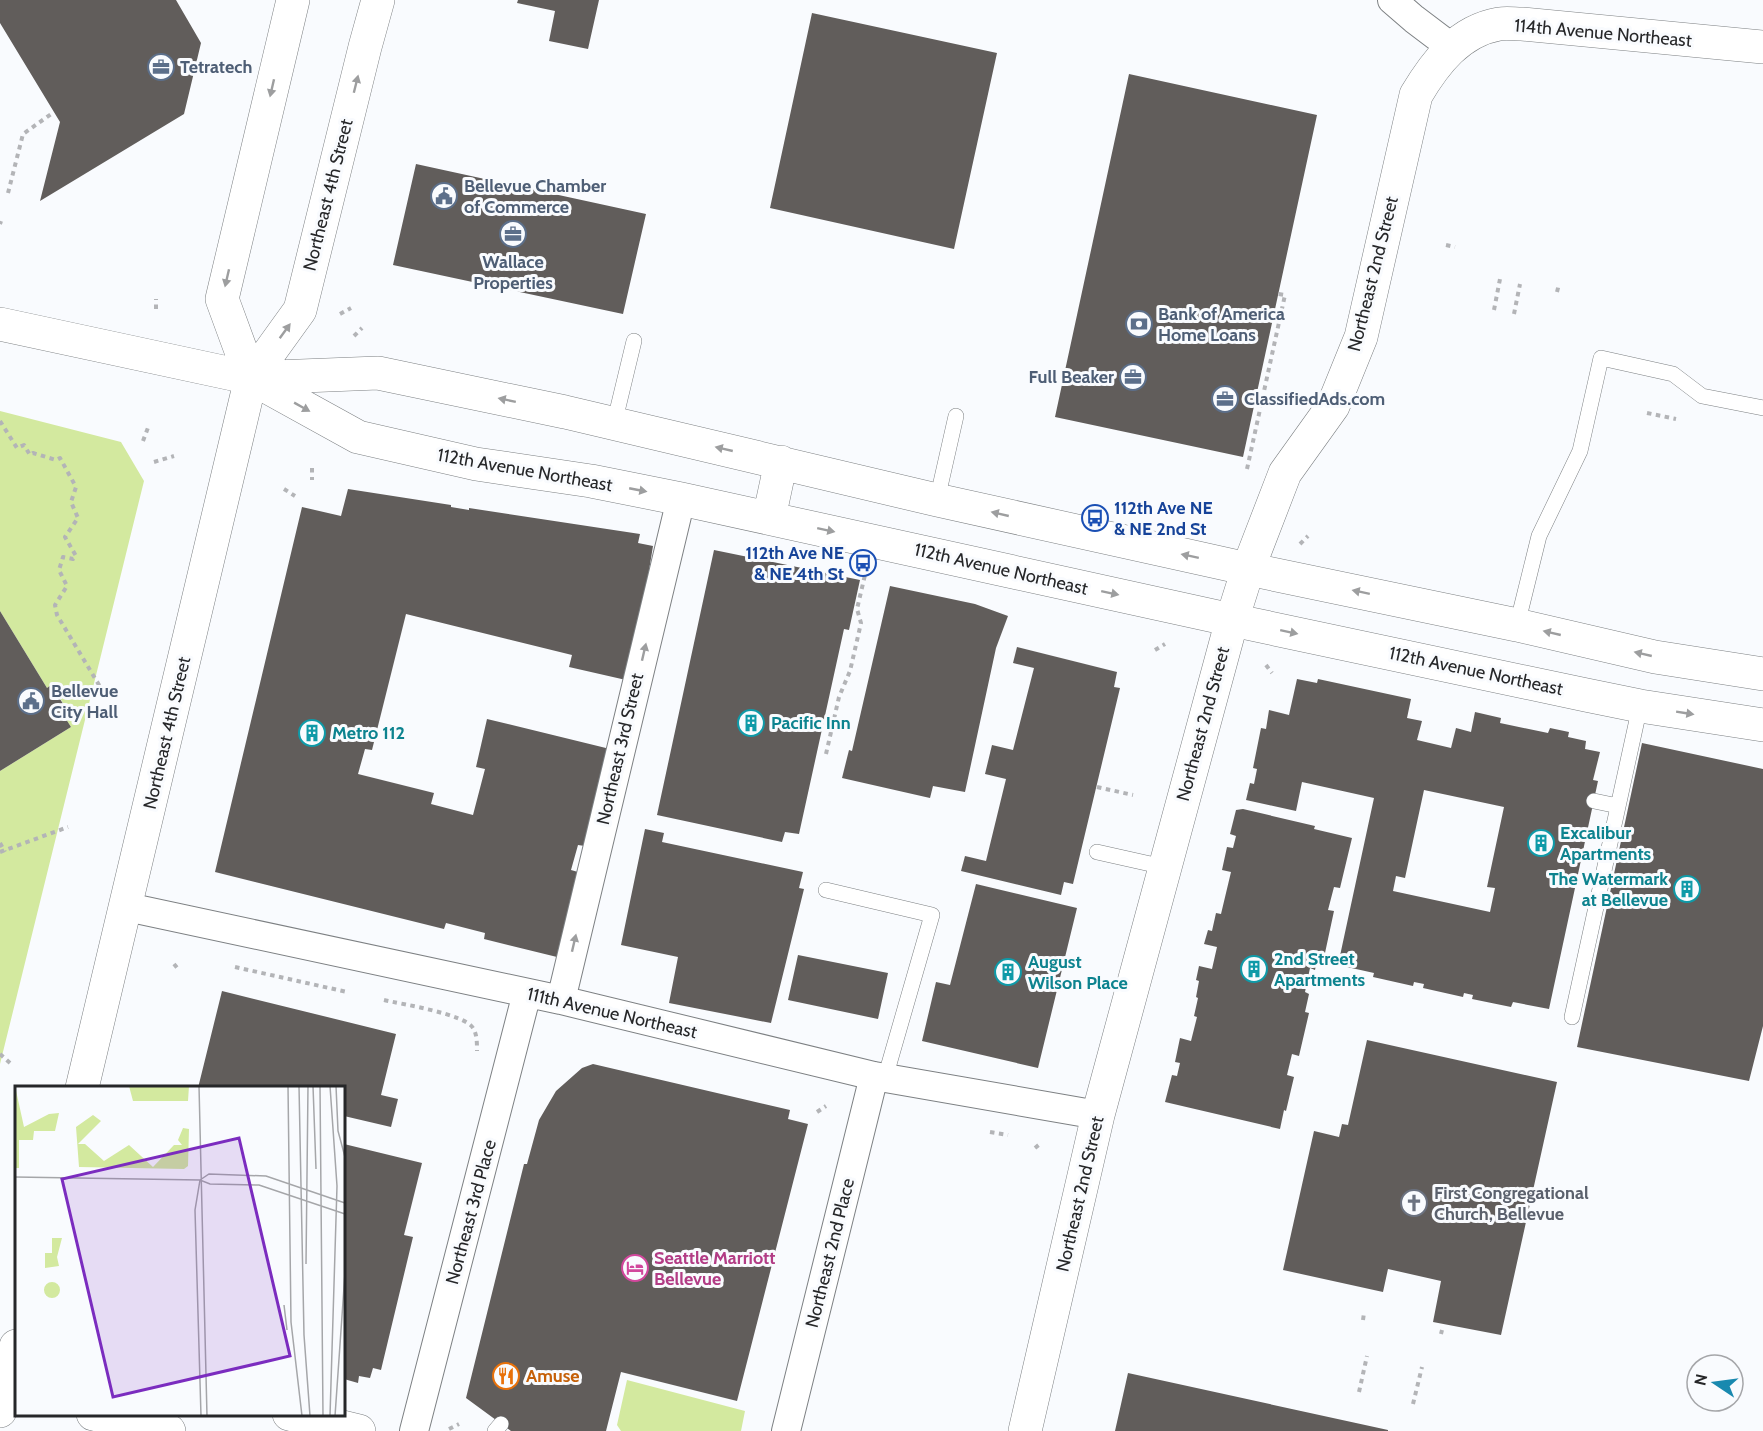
<svg xmlns="http://www.w3.org/2000/svg" width="1763" height="1431" font-family="Cabin,sans-serif">
<style>
.green{fill:#d3e99f}
.building{fill:#615d5b;fill-rule:evenodd}
.lines{fill:none;stroke-linecap:round;stroke-linejoin:round}
.service-casing{stroke:#7d8083;stroke-width:16}
.minor-casing{stroke:#7d8083;stroke-width:30}
.tertiary-casing{stroke:#7d8083;stroke-width:34}
.secondary-casing{stroke:#7d8083;stroke-width:34}
.path{stroke:#b3b4b7;stroke-width:4;stroke-dasharray:4.5 4.5;stroke-linecap:butt}
.service{stroke:#fff;stroke-width:15}
.minor{stroke:#fff;stroke-width:28}
.tertiary{stroke:#fff;stroke-width:33}
.secondary{stroke:#fff;stroke-width:33}
.oneway{fill:#9d9e9f}
.labels{text-anchor:middle;stroke-width:6;stroke-linejoin:round;paint-order:stroke}
.street-label{font-size:18px;fill:#262729;stroke:#f9fbfe}
.service-label{font-size:18px;font-weight:bold;fill:#4e5e75;stroke:#f9fbfe;text-anchor:start}
.transit-label{font-size:18px;font-weight:bold;fill:#164399;stroke:#f9fbfe;text-anchor:start}
.culture-label{font-size:18px;font-weight:bold;fill:#0d838f;stroke:#f9fbfe;text-anchor:start}
.worship-label{font-size:18px;font-weight:bold;fill:#5b616d;stroke:#f9fbfe;text-anchor:start}
.hotel-label{font-size:18px;font-weight:bold;fill:#b23c85;stroke:#f9fbfe;text-anchor:start}
.food-label{font-size:18px;font-weight:bold;fill:#c56008;stroke:#f9fbfe;text-anchor:start}
.inset-road{fill:none;stroke:#a5a6a9;stroke-width:1.5}
.view{fill:#7b2cbf;fill-opacity:0.15;stroke:#7b2cbf;stroke-width:3}
.inset-edge{fill:none;stroke:#262729;stroke-width:3}
</style>
<rect width="100%" height="100%" fill="#f9fbfe"/>
<path class="green" d="M0,411L121,442L144,481L0,1064V771L71,727L64,716L69,713L52,685L47,688L0,611Z
M627,1380L745,1411L741,1431H621L617,1425Z"/>
<path class="building" d="M0,0H176L201,43L184,114L40,201L60,122L0,23Z
M518,0H599L588,49L549,41L555,11L517,3Z
M812,13L997,53L954,249L770,208Z
M1129,74L1317,115L1243,457L1055,417Z
M416,164L646,214L623,314L393,265Z
M348,489L451,505V507L469,510V508L640,534L638,543L653,546L639,632L626,680L569,667L572,655L406,614L372,750L365,749L358,774L434,793L431,804L473,815L485,769L476,767L487,719L610,749L585,846L578,845L571,870L578,872L557,957L484,939L485,933L446,923L444,929L215,872L302,507L341,516Z
M714,550L860,580L849,630L844,629L799,834L785,832L782,842L657,815Z
M890,586L975,604L1008,616L996,648L965,792L933,786L930,798L842,778L849,750L852,751Z
M0,611L47,688L51,685L69,713L64,716L71,727L0,771Z
M1017,647L1117,672L1114,687L1120,688L1073,884L1064,882L1061,895L961,871L965,856L986,861L1006,779L985,774L992,745L1013,750L1034,668L1013,663Z
M1297,679L1317,683L1318,679L1411,699L1407,718L1422,721L1417,740L1451,748L1456,728L1471,732L1475,712L1501,718L1500,723L1548,733L1550,728L1569,732L1568,737L1586,741L1585,749L1600,752L1593,780L1598,781L1549,1009L1513,1002L1511,1007L1472,999L1473,995L1464,993L1463,997L1423,988L1424,984L1414,982L1413,986L1373,977L1374,973L1338,965L1374,798L1302,782L1296,811L1246,800L1250,783L1254,784L1257,769L1253,768L1261,728L1266,729L1269,710L1289,715ZM1424,790L1504,807L1487,887L1495,888L1490,912L1393,891L1396,876L1405,878Z
M1642,743L1763,769V1026L1749,1081L1577,1047Z
M1243,809L1315,826L1314,829L1352,838L1340,888L1334,887L1328,910L1334,911L1325,953L1319,951L1315,970L1310,968L1305,992L1309,994L1305,1012L1309,1013L1299,1056L1292,1054L1287,1075L1294,1077L1286,1111L1284,1110L1280,1129L1165,1102L1172,1075L1177,1076L1180,1063L1175,1062L1180,1038L1191,1041L1197,1017L1194,1016L1198,998L1196,997L1199,981L1196,980L1199,966L1212,969L1217,947L1204,944L1208,930L1212,931L1216,913L1221,914L1231,872L1222,870L1227,847L1233,848L1236,836L1230,834L1236,810Z
M645,829L664,833L662,842L803,872L799,888L804,889L771,1023L669,1003L678,957L621,945Z
M976,884L1077,908L1038,1068L922,1041L936,982L950,985Z
M798,955L888,973L878,1019L788,1000Z
M222,991L396,1034L381,1095L398,1099L391,1127L344,1116V1088H198Z
M1367,1040L1557,1082L1501,1335L1433,1322L1441,1281L1388,1269L1383,1292L1283,1270L1314,1131L1339,1137L1342,1124L1348,1125Z
M593,1064L790,1110L788,1119L808,1124L737,1401L621,1372L606,1431H511L466,1398L524,1164H527L539,1120L556,1091L582,1068Z
M344,1144L422,1163L404,1235L413,1237L381,1370L373,1368L370,1378L359,1376L358,1383L344,1379Z
M1128,1373L1388,1430V1431H1115Z"/>
<g class="lines">
<defs>
<path id="service" d="M614,424L634,341
M937,500L956,416
M1517,625L1539,536L1580,451L1601,358L1673,374L1702,396L1763,408
M1594,801L1618,806
M1097,852L1164,867
M826,890L932,915L885,1078
M1572,1017L1640,706
M495,1431L501,1424"/>
<path id="minor" d="M1392,0L1414,19L1451,47
M127,907L561,1000L874,1076L1098,1115
M561,1000L681,499
M414,1431L527,993
M786,1431L874,1076"/>
<path id="tertiary" d="M93,1414L169,1431
M289,1414L359,1431
M1025,1431L1098,1115L1232,620L1248,569L1285,473L1333,406L1361,337L1416,95C1435,63 1459,31 1499,24C1506,23 1515,24 1522,24L1763,47"/>
<path id="secondary" d="M0,324L251,378L378,373L565,412L937,500L1248,569L1517,625L1655,657L1763,674
M251,378L358,437L476,464L591,481L681,499L1232,620L1586,695L1640,706L1763,725
M251,378L222,299L293,0
M769,518L781,462
M82,1088L251,378L300,310L365,47L378,0
M0,1411L16,1346"/>
</defs>
<use href="#service" class="service-casing"/>
<use href="#minor" class="minor-casing"/>
<use href="#tertiary" class="tertiary-casing"/>
<use href="#secondary" class="secondary-casing"/>
<path class="path" d="M8,193L23,134L54,112
M0,224L1,221
M1446,245L1455,247
M1557,292L1559,284
M156,309V299
M1494,310L1500,279
M340,314L351,308
M1514,314L1520,284
M354,336L362,328
M1647,413L1676,419
M0,421L17,448L24,445L30,455L33,453L56,460L60,458L76,487L71,502L78,518L65,537L76,556L73,559L63,557L59,570L67,586L55,605L57,615L102,690
M143,441L149,425
M154,462L174,456
M312,468V480
M1247,469L1285,295L1278,294
M284,489L295,496
M1300,544L1308,536
M1155,650L1165,644
M1266,665L1272,673
M826,754L839,697L850,671L861,623L857,609L865,575
M1097,787L1133,795
M0,843L5,852
M0,852L68,827
M174,964L179,970
M235,967L347,992
M384,1000C401,1004 465,1014 473,1028C477,1034 477,1043 477,1051
M0,1054L10,1063
M817,1112L826,1106
M990,1132L1008,1135
M1035,1148L1041,1143
M1363,1320L1364,1313
M1441,1334L1442,1330
M1359,1392L1367,1356
M1413,1404L1422,1367
M449,1429L459,1424"/>
<use href="#service" class="service"/>
<use href="#minor" class="minor"/>
<use href="#tertiary" class="tertiary"/>
<use href="#secondary" class="secondary"/>
</g>
<defs><path id="oneway-solid" d="M-6-.8H1V-3.2L6.5 0L1 3.2V.8H-6Z" transform="scale(1.5)"/></defs>
<g class="oneway">
<use href="#oneway-solid" transform="translate(356 84) rotate(-76)"/>
<use href="#oneway-solid" transform="translate(272 88) rotate(103)"/>
<use href="#oneway-solid" transform="translate(227 278) rotate(103)"/>
<use href="#oneway-solid" transform="translate(285 331) rotate(-54)"/>
<use href="#oneway-solid" transform="translate(507 400) rotate(-168)"/>
<use href="#oneway-solid" transform="translate(302 407) rotate(29)"/>
<use href="#oneway-solid" transform="translate(724 449) rotate(-167)"/>
<use href="#oneway-solid" transform="translate(638 490) rotate(11)"/>
<use href="#oneway-solid" transform="translate(1000 514) rotate(-167)"/>
<use href="#oneway-solid" transform="translate(826 530) rotate(12)"/>
<use href="#oneway-solid" transform="translate(1190 556) rotate(-168)"/>
<use href="#oneway-solid" transform="translate(1361 592) rotate(-168)"/>
<use href="#oneway-solid" transform="translate(1110 593) rotate(12)"/>
<use href="#oneway-solid" transform="translate(1289 632) rotate(12)"/>
<use href="#oneway-solid" transform="translate(1552 633) rotate(-167)"/>
<use href="#oneway-solid" transform="translate(644 652) rotate(-77)"/>
<use href="#oneway-solid" transform="translate(1643 654) rotate(-167)"/>
<use href="#oneway-solid" transform="translate(1685 713) rotate(9)"/>
<use href="#oneway-solid" transform="translate(574 943) rotate(-77)"/>
</g>
<defs>
<symbol id="office-ring" viewBox="-11 -11 22 22"><circle r="9.5" fill="#f9fbfe" stroke="#5c6f8a" stroke-width="1.5"/><path d="M-6-3h4V-5.5h4V-3h4V5H-6ZM-1-4.5V-3h2v-1.5ZM-6 0V1H6V0Z" fill="#5c6f8a"/></symbol>
<symbol id="civic-ring" viewBox="-11 -11 22 22"><circle r="9.5" fill="#f9fbfe" stroke="#5c6f8a" stroke-width="1.5"/><path d="M-.6-6.5H3V-4.5H.6V-3L4-1V1h2V6H-6V1h2V-1L-.6-3ZM-1.2 2.5V6h2.4V2.5Z" fill="#5c6f8a"/></symbol>
<symbol id="bank-ring" viewBox="-11 -11 22 22"><circle r="9.5" fill="#f9fbfe" stroke="#5c6f8a" stroke-width="1.5"/><path d="M-6-4H6V4H-6ZM0-2.3a2.3 2.3 0 1 0 0 4.6a2.3 2.3 0 1 0 0-4.6Z" fill="#5c6f8a"/></symbol>
<symbol id="bus-ring" viewBox="-11 -11 22 22"><circle r="9.5" fill="#f9fbfe" stroke="#1a4fb4" stroke-width="1.5"/><path d="M-5-6H5V4H4V6H2V4H-2V6H-4V4H-5ZM-3.5-4V0h7V-4ZM-3.5 1.2v1.5H-2V1.2ZM2 1.2v1.5H3.5V1.2Z" fill="#1a4fb4"/></symbol>
<symbol id="building-ring" viewBox="-11 -11 22 22"><circle r="9.5" fill="#f9fbfe" stroke="#0f9aa8" stroke-width="1.5"/><path d="M-4-6H4V6H1V3H-1V6H-4ZM-2.5-4.3h1.7v1.8h-1.7ZM.8-4.3h1.7v1.8H.8ZM-2.5-1h1.7V.8h-1.7ZM.8-1h1.7V.8H.8Z" fill="#0f9aa8"/></symbol>
<symbol id="church-ring" viewBox="-11 -11 22 22"><circle r="9.5" fill="#f9fbfe" stroke="#6b7280" stroke-width="1.5"/><path d="M-1.2-6h2.4v3.5h3.3v2.4h-3.3V6h-2.4V-.1h-3.3v-2.4h3.3Z" fill="#6b7280"/></symbol>
<symbol id="hotel-ring" viewBox="-11 -11 22 22"><circle r="9.5" fill="#f9fbfe" stroke="#d1479c" stroke-width="1.5"/><path d="M-6-4.5h1.5V1H6V5H4.5V3h-9V5H-6ZM-4 0a1.8 1.8 0 1 1 3.6 0ZM.5 0V-2.5h3Q6-2.5 6 0Z" fill="#d1479c"/></symbol>
<symbol id="restaurant-ring" viewBox="-11 -11 22 22"><circle r="9.5" fill="#f9fbfe" stroke="#e8710a" stroke-width="1.5"/><path d="M-5-6h1v4h1v-4h1v4h1v-4h1v5L-1.5 .5V6h-2V.5L-5-1ZM5-6V6H3V1.5H1.5Q1.5-4 5-6Z" fill="#e8710a"/></symbol>
</defs>
<g fill-rule="evenodd">
<use href="#office-ring" x="146" y="52" width="30" height="30"/>
<use href="#civic-ring" x="429" y="181" width="30" height="30"/>
<use href="#office-ring" x="498" y="219" width="30" height="30"/>
<use href="#bank-ring" x="1124" y="309" width="30" height="30"/>
<use href="#office-ring" x="1118" y="362" width="30" height="30"/>
<use href="#office-ring" x="1210" y="384" width="30" height="30"/>
<use href="#bus-ring" x="1080" y="503" width="30" height="30"/>
<use href="#bus-ring" x="848" y="548" width="30" height="30"/>
<use href="#civic-ring" x="16" y="686" width="30" height="30"/>
<use href="#building-ring" x="736" y="708" width="30" height="30"/>
<use href="#building-ring" x="297" y="718" width="30" height="30"/>
<use href="#building-ring" x="1526" y="828" width="30" height="30"/>
<use href="#building-ring" x="1672" y="874" width="30" height="30"/>
<use href="#building-ring" x="1239" y="954" width="30" height="30"/>
<use href="#building-ring" x="993" y="957" width="30" height="30"/>
<use href="#church-ring" x="1399" y="1188" width="30" height="30"/>
<use href="#hotel-ring" x="620" y="1253" width="30" height="30"/>
<use href="#restaurant-ring" x="491" y="1361" width="30" height="30"/>
</g>
<g class="labels">
<g class="street-label">
<text transform="translate(1603 33) rotate(5)" y="6">114th Avenue Northeast</text>
<text transform="translate(328 195) rotate(-76)" y="6">Northeast 4th Street</text>
<text transform="translate(1373 274) rotate(-76)" y="6">Northeast 2nd Street</text>
<text transform="translate(525 470) rotate(10)" y="6">112th Avenue Northeast</text>
<text transform="translate(1001 569) rotate(13)" y="6">112th Avenue Northeast</text>
<text transform="translate(1476 671) rotate(12)" y="6">112th Avenue Northeast</text>
<text transform="translate(1203 724) rotate(-75)" y="6">Northeast 2nd Street</text>
<text transform="translate(167 733) rotate(-77)" y="6">Northeast 4th Street</text>
<text transform="translate(620 749) rotate(-77)" y="6">Northeast 3rd Street</text>
<text transform="translate(612 1013) rotate(13)" y="6">111th Avenue Northeast</text>
<text transform="translate(1080 1194) rotate(-77)" y="6">Northeast 2nd Street</text>
<text transform="translate(471 1212) rotate(-75)" y="6">Northeast 3rd Place</text>
<text transform="translate(830 1253) rotate(-76)" y="6">Northeast 2nd Place</text>
</g>
<g class="service-label">
<text x="180" y="73">Tetratech</text>
<text x="464" y="192">Bellevue Chamber<tspan x="464" dy="21">of Commerce</tspan></text>
<text x="513" y="268" text-anchor="middle">Wallace<tspan x="513" dy="21">Properties</tspan></text>
<text x="1158" y="320">Bank of America<tspan x="1158" dy="21">Home Loans</tspan></text>
<text x="1114" y="383" text-anchor="end">Full Beaker</text>
<text x="1244" y="405">ClassifiedAds.com</text>
<text x="51" y="697">Bellevue<tspan x="51" dy="21">City Hall</tspan></text>
</g>
<g class="transit-label">
<text x="1114" y="514">112th Ave NE<tspan x="1114" dy="21">&amp; NE 2nd St</tspan></text>
<text x="844" y="559" text-anchor="end">112th Ave NE<tspan x="844" dy="21">&amp; NE 4th St</tspan></text>
</g>
<g class="culture-label">
<text x="771" y="729">Pacific Inn</text>
<text x="332" y="739">Metro 112</text>
<text x="1560" y="839">Excalibur<tspan x="1560" dy="21">Apartments</tspan></text>
<text x="1668" y="885" text-anchor="end">The Watermark<tspan x="1668" dy="21">at Bellevue</tspan></text>
<text x="1274" y="965">2nd Street<tspan x="1274" dy="21">Apartments</tspan></text>
<text x="1028" y="968">August<tspan x="1028" dy="21">Wilson Place</tspan></text>
</g>
<g class="worship-label">
<text x="1434" y="1199">First Congregational<tspan x="1434" dy="21">Church, Bellevue</tspan></text>
</g>
<g class="hotel-label">
<text x="654" y="1264">Seattle Marriott<tspan x="654" dy="21">Bellevue</tspan></text>
</g>
<g class="food-label">
<text x="526" y="1382">Amuse</text>
</g>
</g>
<g transform="translate(15 1086)">
<rect width="330" height="330" fill="#f9fbfe"/>
<path d="M0,0L9,41L34,28L44,27L40,45H19L18,54H4V82H0ZM114,0H174L173,15H118ZM78,29L86,35L63,58H70L89,75L114,59L138,81L159,59H167L163,54L168,42L174,43L173,80L169,83L64,81L61,41ZM37,152H47L42,171L44,180L30,182V167H37ZM29 204a8 8 0 1 1 16 0a8 8 0 1 1-16 0Z" fill="#d3e99f"/>
<path class="inset-road" d="M184,0L192,330M273,0L276,236L287,330M284,0L289,249L295,330M298,0L301,83M305,0L308,330M315,0L322,100L315,330M321,0L323,45L330,71M0,91L185,94L195,98L244,99L330,128M185,94L180,124L186,330M185,94L194,88L251,90L330,117M291,178L293,0M269,219L272,244M320,330L330,187"/>
<path class="view" d="M224,52L275,270L98,311L47,93Z"/>
<rect width="330" height="330" class="inset-edge"/>
</g>
<g transform="translate(1715 1383) rotate(283)"><circle r="28" fill="#f9fbfe" stroke="#a5a6a9" stroke-width="1.5"/>
<path d="M0-4.5L10 22L0 15L-10 22Z" fill="#1989af"/>
<text y="-9" font-size="16" font-weight="bold" text-anchor="middle" fill="#262729">N</text>
</g>
</svg>
